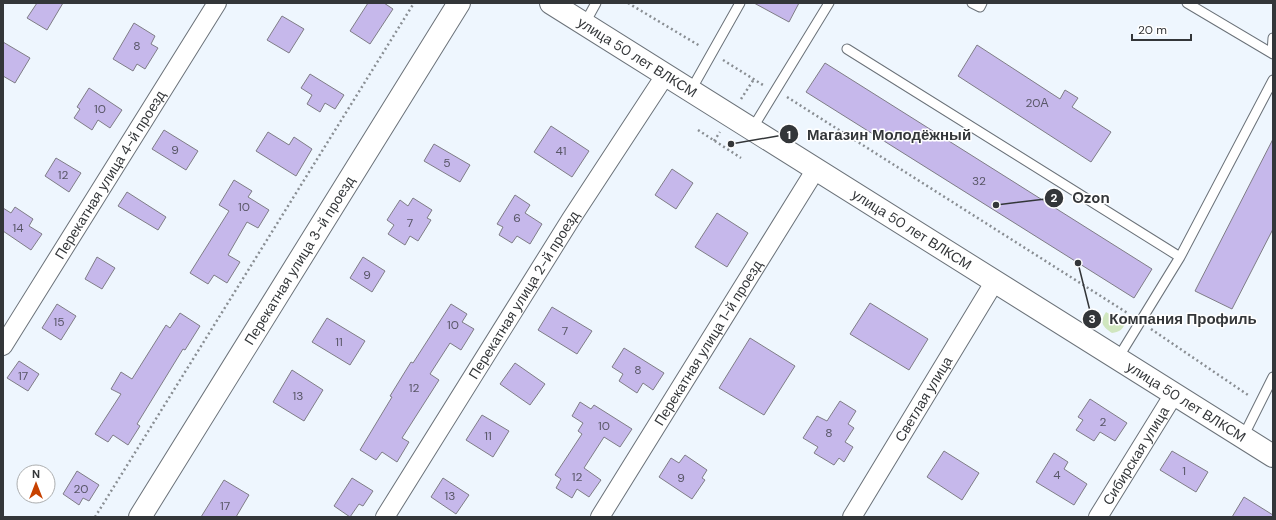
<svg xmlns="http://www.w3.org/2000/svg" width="1276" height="520" font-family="'DM Sans',sans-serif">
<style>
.green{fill:#d0e6bf}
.building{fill:#c6b8eb;stroke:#7f7d86}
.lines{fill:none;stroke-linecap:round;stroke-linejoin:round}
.lane-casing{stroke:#6b7279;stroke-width:11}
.street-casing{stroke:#6b7279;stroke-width:20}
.secondary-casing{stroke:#6b7279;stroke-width:24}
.path{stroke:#898e93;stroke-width:2.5;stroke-dasharray:2 3;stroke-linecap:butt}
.lane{stroke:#fff;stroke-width:9}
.street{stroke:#fff;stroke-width:18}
.secondary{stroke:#fff;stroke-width:22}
.labels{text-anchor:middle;stroke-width:3;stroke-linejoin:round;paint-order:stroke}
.number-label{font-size:12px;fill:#585666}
.street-label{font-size:14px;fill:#333639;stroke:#fff}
.leader{fill:none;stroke:#333639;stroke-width:1.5}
.callout-dot{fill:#333639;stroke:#fff;stroke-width:1.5}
.mark-label{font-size:12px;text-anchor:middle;font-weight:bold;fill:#fff}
.callout-label{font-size:15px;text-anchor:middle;font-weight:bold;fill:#333639;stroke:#fff;stroke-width:3;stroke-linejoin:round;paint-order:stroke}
</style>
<rect width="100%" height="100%" fill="#eef6fe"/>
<path class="green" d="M1106,312L1125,324C1122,330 1119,332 1112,333C1103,327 1099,323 1106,312Z"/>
<path class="building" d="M37,3H63L47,30L27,18Z
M368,3H384L393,9L370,44L350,31Z
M754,3H799L789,22Z
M282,16L304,29L289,53L267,40Z
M134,23L155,36L151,44L158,48L145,69L137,64L133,71L113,59Z
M3,42L30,58L15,83L3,76Z
M977,45L1060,99L1065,90L1078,98L1072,107L1111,132L1091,162L958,76Z
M825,63L1152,269L1134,298L806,92Z
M310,74L344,95L335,109L325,103L320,112L307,104L312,95L301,88Z
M89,88L122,110L110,128L98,120L92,130L74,118L80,109L77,107Z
M551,126L589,151L572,177L534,152Z
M164,130L198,151L186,170L152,149Z
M268,132L289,145L294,137L312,149L296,176L256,151Z
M1273,139V229L1232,309L1195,291Z
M434,144L470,165L460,182L424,161Z
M56,158L81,173L69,192L45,176Z
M672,169L693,183L676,209L655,195Z
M234,180L252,191L248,197L269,210L258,228L247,222L228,255L240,262L227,283L214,275L208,284L190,273L229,211L219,205Z
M127,192L166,217L158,230L118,206Z
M515,195L530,205L525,213L542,224L530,244L517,236L512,243L499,235L503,227L497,224Z
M413,198L432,210L427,218L431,220L418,241L410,236L405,245L388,234L394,225L387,220L400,200L408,206Z
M15,207L33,219L29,226L42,234L31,250L3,231V208L11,213Z
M717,213L748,233L727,267L695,247Z
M97,257L115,268L102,289L85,279Z
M363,257L385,271L372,292L350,278Z
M870,303L928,339L909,370L850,334Z
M57,304L76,316L61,340L42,328Z
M451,304L467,314L462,322L474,329L461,350L450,343L430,374L439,380L402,438L409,442L397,462L382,452L376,460L360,450L392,397L390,396L411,362L413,363Z
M552,307L592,331L577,354L538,330Z
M180,313L200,326L185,350L183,349L137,424L140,426L128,445L113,435L108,442L95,434L121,394L111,389L121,372L132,379L166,325L170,328Z
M327,318L365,341L350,365L312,342Z
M750,338L795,366L764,415L719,388Z
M624,348L664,373L653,390L643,383L637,393L619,381L623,374L612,367Z
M19,361L39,374L28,391L7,378Z
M515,363L545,384L530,405L500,384Z
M292,370L323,390L304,421L273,402Z
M1090,399L1127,423L1115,441L1100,432L1094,441L1076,430L1083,420L1078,417Z
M840,401L856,411L848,424L854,428L845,442L853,447L844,462L839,458L834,465L814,453L818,447L803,438L817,416L827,421Z
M580,402L591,409L594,405L632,429L620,447L604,437L584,468L601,480L589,497L577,489L572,498L556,488L561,479L555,475L582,434L578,431L583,423L572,416Z
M482,415L509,431L493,457L466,440Z
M944,451L979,473L962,500L927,477Z
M1172,451L1208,472L1196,492L1160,470Z
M1054,453L1068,462L1064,469L1087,484L1074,505L1036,482Z
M685,455L707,470L702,478L705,480L692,499L659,477L671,458L679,463Z
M77,471L99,485L89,501L83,498L79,505L63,494Z
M352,478L373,491L363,506L359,504L350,517L334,506Z
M443,478L469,495L456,514L431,497Z
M224,480L249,495L236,517H201Z
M1244,497L1273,515V517H1232Z"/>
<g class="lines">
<defs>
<path id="lane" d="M972,3L980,7L982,3
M1187,3L1273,54
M585,23L596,3
M847,49L1180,257L1118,358
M1272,53L1273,38
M691,90L740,3
M752,129L829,3
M1180,257L1273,80
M1243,437L1273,377"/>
<g id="street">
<path id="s1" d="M3,346L217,3"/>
<path id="s2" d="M385,517L571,219L666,74"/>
<path id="s3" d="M600,517L816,169"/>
<path id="s4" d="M852,517L995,281"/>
<path id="s5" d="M1098,517L1174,394"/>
</g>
<g id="secondary">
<path id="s6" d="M551,3L1273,456"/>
<path id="s7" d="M140,517L459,3"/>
</g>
</defs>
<use href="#lane" class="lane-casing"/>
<use href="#street" class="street-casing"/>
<use href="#secondary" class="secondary-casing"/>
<path class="path" d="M628,3L700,46
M723,60L763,85
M787,97L1129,314
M741,99L754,79
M698,130L741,158
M714,141L720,132
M1151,329L1248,395
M95,517L414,3"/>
<use href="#lane" class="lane"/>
<use href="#street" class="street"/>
<use href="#secondary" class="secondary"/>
</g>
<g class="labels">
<g class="number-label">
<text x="137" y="50">8</text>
<text x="1037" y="107">20А</text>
<text x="100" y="113">10</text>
<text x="175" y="154">9</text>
<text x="561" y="155">41</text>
<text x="447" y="167">5</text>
<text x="63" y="179">12</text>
<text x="979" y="185">32</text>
<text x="244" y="211">10</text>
<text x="517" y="222">6</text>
<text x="410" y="227">7</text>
<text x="18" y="232">14</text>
<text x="367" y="279">9</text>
<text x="59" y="326">15</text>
<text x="453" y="329">10</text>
<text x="565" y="335">7</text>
<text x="339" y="346">11</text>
<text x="638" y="374">8</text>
<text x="23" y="380">17</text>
<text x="414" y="392">12</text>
<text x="298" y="400">13</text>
<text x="1103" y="426">2</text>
<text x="604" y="430">10</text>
<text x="829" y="437">8</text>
<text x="488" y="440">11</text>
<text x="1184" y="475">1</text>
<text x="1057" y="479">4</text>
<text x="577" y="481">12</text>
<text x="681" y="482">9</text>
<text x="81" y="493">20</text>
<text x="450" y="500">13</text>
<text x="225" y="510">17</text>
</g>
<g class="street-label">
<text dy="5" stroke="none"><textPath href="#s6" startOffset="102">улица 50 лет ВЛКСМ</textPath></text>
<text dy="5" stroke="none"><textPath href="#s1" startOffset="202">Перекатная улица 4-й проезд</textPath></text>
<text dy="5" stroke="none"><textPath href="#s6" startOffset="426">улица 50 лет ВЛКСМ</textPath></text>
<text dy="5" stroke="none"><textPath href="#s7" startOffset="302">Перекатная улица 3-й проезд</textPath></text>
<text dy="5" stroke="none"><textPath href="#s2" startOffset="262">Перекатная улица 2-й проезд</textPath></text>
<text dy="5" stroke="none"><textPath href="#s3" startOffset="205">Перекатная улица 1-й проезд</textPath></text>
<text dy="5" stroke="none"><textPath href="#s4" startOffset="138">Светлая улица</textPath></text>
<text dy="5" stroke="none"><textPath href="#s6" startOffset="750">улица 50 лет ВЛКСМ</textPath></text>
<text dy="5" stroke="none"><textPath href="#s5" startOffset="72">Сибирская улица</textPath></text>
</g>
</g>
<path class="leader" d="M731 144L789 134M996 205L1054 198M1078 263L1092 319"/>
<g class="callout-dot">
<circle cx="731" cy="144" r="4"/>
<circle cx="996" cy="205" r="4"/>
<circle cx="1078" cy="263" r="4"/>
<circle cx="789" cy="134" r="10"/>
<circle cx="1054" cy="198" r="10"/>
<circle cx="1092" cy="319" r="10"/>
</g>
<g class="mark-label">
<text x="789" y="139">1</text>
<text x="1054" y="202">2</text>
<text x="1092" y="323">3</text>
</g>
<g class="callout-label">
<text x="889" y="140">Магазин Молодёжный</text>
<text x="1091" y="203">Ozon</text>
<text x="1183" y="324">Компания Профиль</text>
</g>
<rect width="1276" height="520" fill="none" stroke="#333639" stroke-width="8"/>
<g transform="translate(36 484)"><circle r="19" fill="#ffffff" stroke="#adafb0"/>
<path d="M0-3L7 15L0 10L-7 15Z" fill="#c74100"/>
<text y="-6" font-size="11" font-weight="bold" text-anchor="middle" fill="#333639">N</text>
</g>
<path d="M1132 34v6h59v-6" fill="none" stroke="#333639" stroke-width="2"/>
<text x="1138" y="34" font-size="12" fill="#333639" stroke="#ffffff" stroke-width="3" paint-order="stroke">20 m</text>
</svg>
